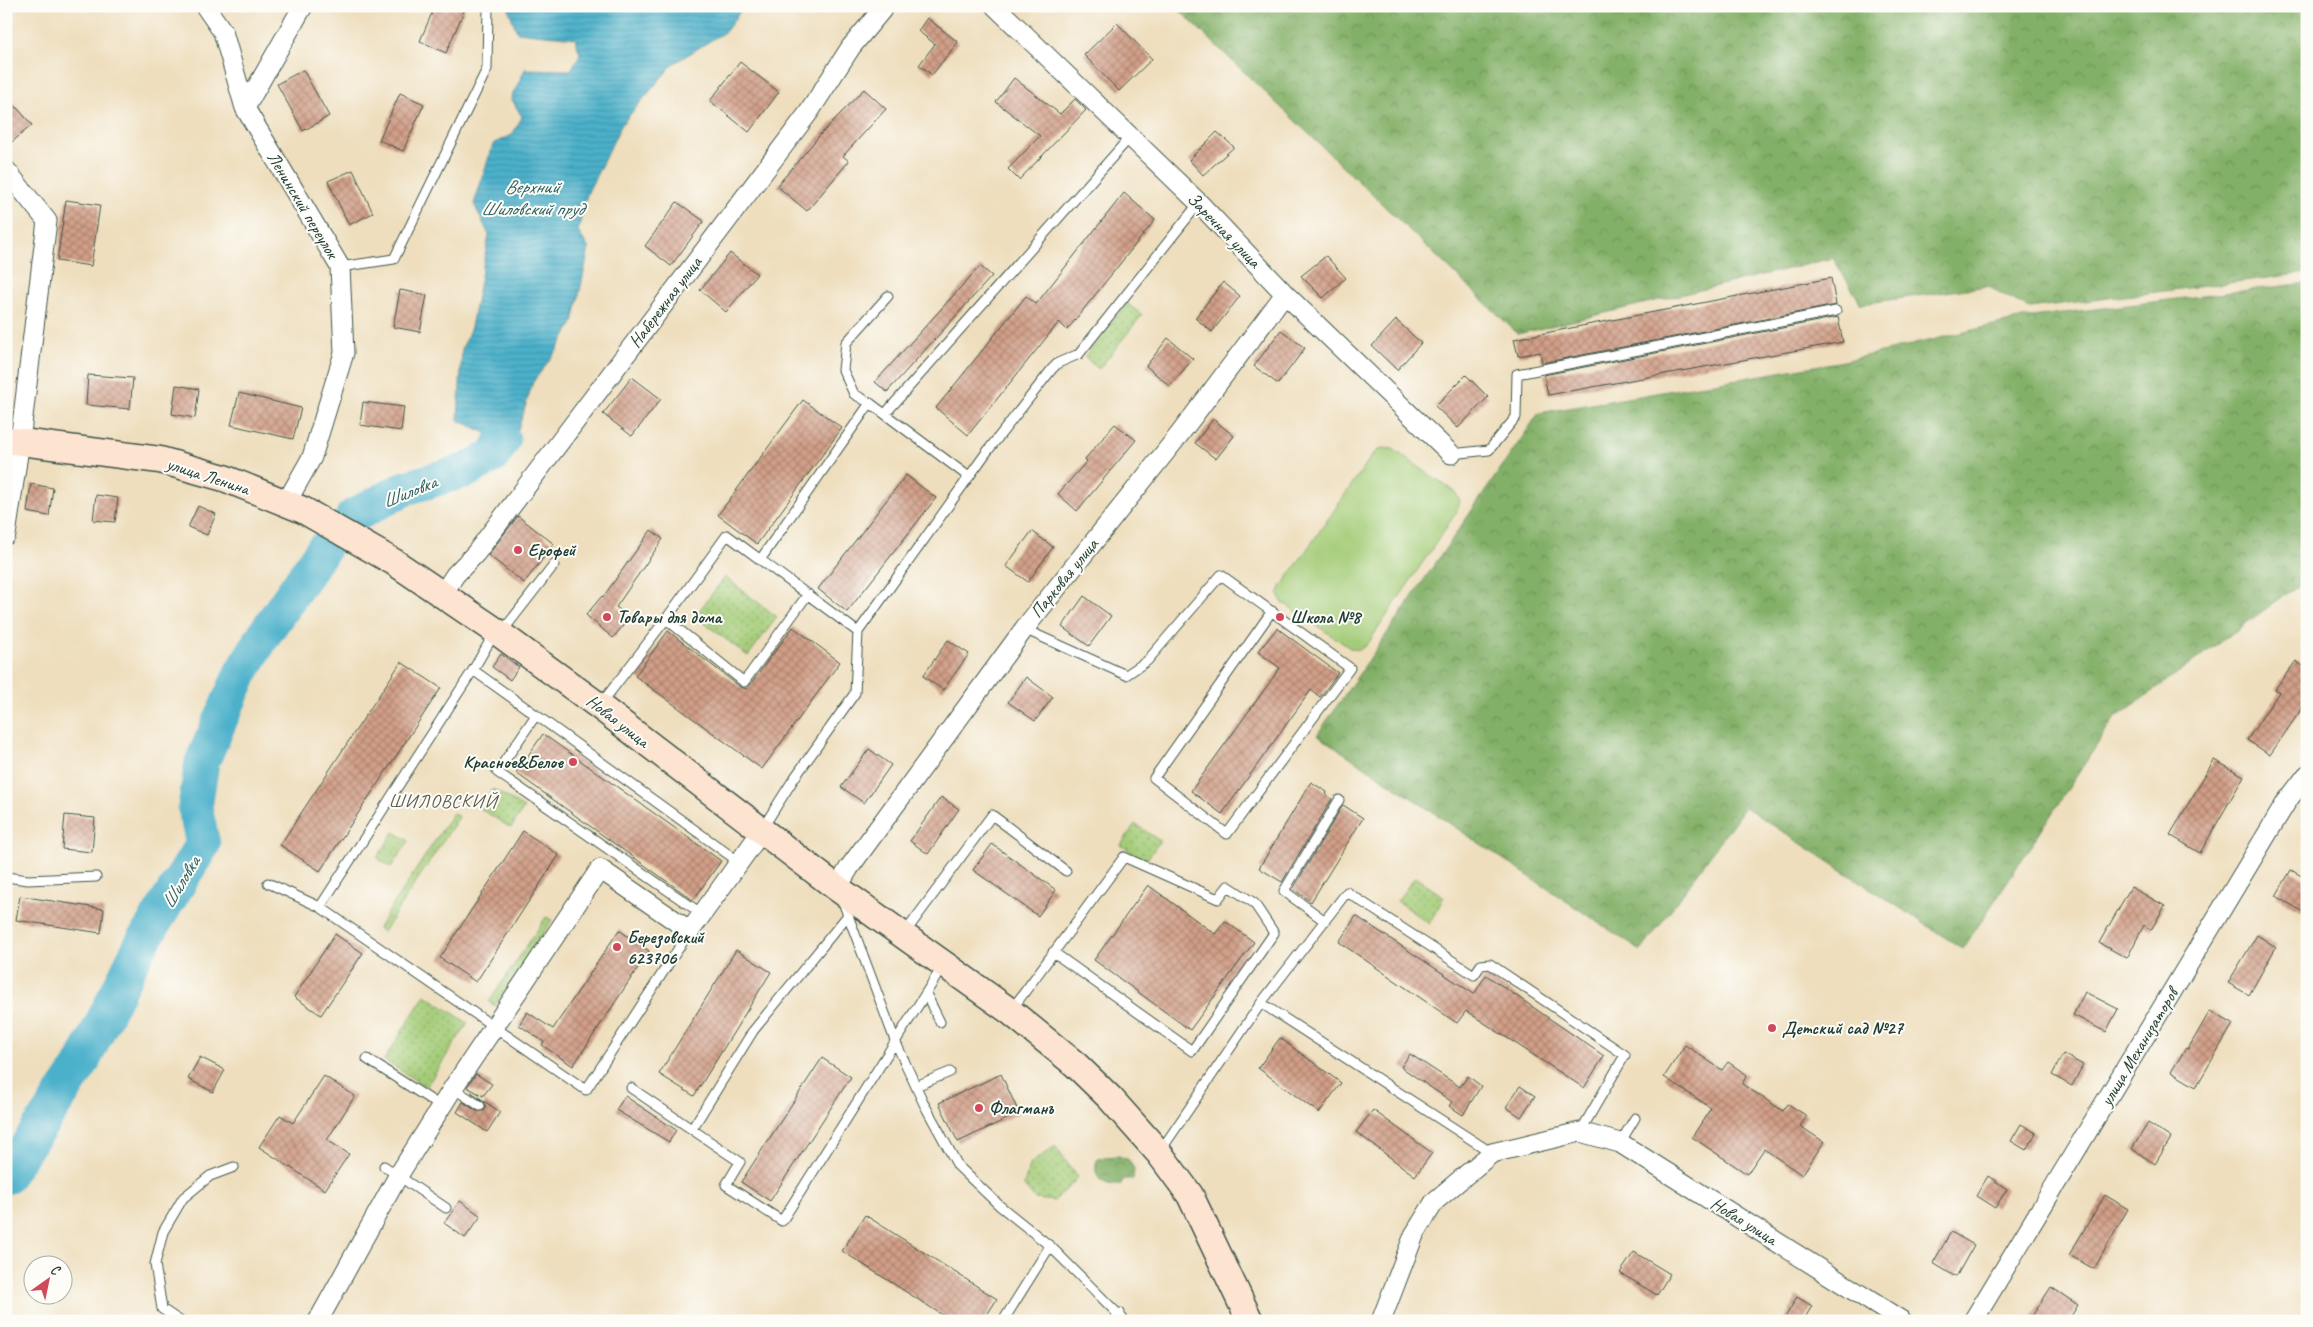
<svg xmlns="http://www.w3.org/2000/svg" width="2313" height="1327" font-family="Caveat,sans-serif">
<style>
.grass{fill:url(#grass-dots);stroke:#628456}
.forest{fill:url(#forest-crowns);stroke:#51764e}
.garden{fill:#a4cc78;stroke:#628456}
.water{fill:url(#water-rules);stroke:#367780}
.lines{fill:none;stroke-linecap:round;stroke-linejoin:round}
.river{stroke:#4cb1cb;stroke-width:35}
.building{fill:url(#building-cross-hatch)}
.lane-casing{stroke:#3e5549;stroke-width:11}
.street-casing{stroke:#3e5549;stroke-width:21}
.secondary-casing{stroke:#3e5549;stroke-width:29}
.lane{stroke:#fff;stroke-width:9}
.street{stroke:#fff;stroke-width:19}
.secondary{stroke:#fde4d1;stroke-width:26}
.poi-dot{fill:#d1495b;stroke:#fdfcf7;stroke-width:2}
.labels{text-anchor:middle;stroke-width:4;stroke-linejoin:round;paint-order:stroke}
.street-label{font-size:18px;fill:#1f3d34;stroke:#fdfcf7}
.poi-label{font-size:18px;font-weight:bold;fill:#1f3d34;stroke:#fdfcf7;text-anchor:start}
.water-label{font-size:19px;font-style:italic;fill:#2c6061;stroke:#fdfcf7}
.neighbourhood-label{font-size:19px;letter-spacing:1px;fill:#5e5f51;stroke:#fdfcf7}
</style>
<defs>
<pattern id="grass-dots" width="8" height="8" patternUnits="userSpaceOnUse" patternTransform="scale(1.25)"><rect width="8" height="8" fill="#a4cc78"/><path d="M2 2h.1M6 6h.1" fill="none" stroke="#85a763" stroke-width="1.8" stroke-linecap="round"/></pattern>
<pattern id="forest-crowns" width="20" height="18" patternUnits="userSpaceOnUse" patternTransform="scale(1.25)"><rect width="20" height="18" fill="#83b068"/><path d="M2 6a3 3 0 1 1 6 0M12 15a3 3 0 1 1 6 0" fill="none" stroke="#6b9056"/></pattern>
<pattern id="water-rules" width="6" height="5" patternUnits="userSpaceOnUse" patternTransform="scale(1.25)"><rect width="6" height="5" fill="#4cb1cb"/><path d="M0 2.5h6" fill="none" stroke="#3f91a6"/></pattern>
<pattern id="building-cross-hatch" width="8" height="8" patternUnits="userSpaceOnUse" patternTransform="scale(1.25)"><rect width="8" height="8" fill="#d29f88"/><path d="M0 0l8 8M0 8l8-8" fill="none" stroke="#aa8370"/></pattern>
</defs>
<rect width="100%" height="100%" fill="#fdfcf7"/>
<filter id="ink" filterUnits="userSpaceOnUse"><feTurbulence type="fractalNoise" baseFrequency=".02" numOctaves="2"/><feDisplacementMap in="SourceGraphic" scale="10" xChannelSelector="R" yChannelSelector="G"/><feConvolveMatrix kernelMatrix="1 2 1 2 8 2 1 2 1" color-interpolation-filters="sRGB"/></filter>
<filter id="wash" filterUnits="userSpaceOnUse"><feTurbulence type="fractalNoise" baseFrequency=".0096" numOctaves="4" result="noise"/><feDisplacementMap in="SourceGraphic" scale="20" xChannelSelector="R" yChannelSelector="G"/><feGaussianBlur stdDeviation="1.12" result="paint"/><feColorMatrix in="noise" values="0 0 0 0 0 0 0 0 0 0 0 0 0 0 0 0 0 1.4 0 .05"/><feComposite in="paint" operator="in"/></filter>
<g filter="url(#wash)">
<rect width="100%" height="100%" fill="#eedebd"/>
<path class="grass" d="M1127,303L1142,315L1099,369L1084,357Z
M725,577L777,617L748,656L695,616Z
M493,789L524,808L511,828L481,809Z
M453,813L459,817L383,932L378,928Z
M1135,824L1160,841L1145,862L1121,845Z
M394,832L409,841L391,867L377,858Z
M1415,877L1444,897L1429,924L1397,901Z
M546,917L552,920L495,1006L489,1002Z
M425,995L468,1023L426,1087L384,1060Z
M1055,1146L1078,1178L1054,1201L1035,1199L1024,1186L1029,1165Z"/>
<path class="forest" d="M1175,6H2307V273L2029,308L1987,286L1861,304L1833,258L1518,334Z
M2307,283V579L2114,719L1963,949L1745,807L1641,951L1317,735L1539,413L1844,361L2023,318Z
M1119,1156L1129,1160L1134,1169L1133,1179H1124L1120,1185C1103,1186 1092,1178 1097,1160L1104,1157Z"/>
<path class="garden" d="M1382,448L1393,449L1455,492L1460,501L1456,513L1367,645L1359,650L1350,648L1282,602L1278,594L1281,587L1373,454Z"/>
<path class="water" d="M510,6H744L726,31L673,64L622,124L587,194L578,231L589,249L573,323L557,350L533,382L515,439L485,476L467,470L486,451V433L458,420L462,349L471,327L489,235L474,204L493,144L512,135L522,117L511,98L525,69L571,70L580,54L575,38L517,32L509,10Z"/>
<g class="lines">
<path class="river" d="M353,516L406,488L467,470L493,456L503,440
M6,1177L80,1067L139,948L203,844L195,808L202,762L241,673L265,633L323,549"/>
</g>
<g id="blocks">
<path class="building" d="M435,6H466L446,53L420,41Z
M927,18L958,42L932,75L919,65L935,44L918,31Z
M1117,23L1152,59L1119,91L1084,55Z
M740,62L779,92L749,132L710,101Z
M303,70L329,116L303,131L277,84Z
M1014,78L1060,114L1075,99L1086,110L1019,180L1008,169L1040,136L996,102Z
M864,89L886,109L843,156L849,161L807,211L777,186L819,136Z
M400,93L424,104L403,151L379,140Z
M6,95L32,125L6,147Z
M1217,132L1234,147L1203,175L1189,160Z
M353,170L373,213L349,225L328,181Z
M1124,193L1155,220L1067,330L1059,322L968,435L936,408L1026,296L1036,304Z
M66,200L100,205L91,266L57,261Z
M677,202L704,221L671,266L645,246Z
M730,253L757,274L726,312L700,290Z
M1326,256L1346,278L1323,298L1301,276Z
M980,266L992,276L887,392L875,382Z
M1831,278L1836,305L1542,363L1540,352L1518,356L1514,339Z
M1223,282L1240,296L1212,332L1195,318Z
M400,290L427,295L420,332L393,327Z
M1838,317L1843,342L1548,395L1544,375Z
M1396,320L1421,343L1397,370L1372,346Z
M1281,330L1305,348L1278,384L1254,366Z
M1168,338L1193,359L1170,386L1146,366Z
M88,375L133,378L130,409L86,405Z
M1466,375L1488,397L1458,428L1435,406Z
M632,377L661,399L632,436L603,414Z
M176,385L199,389L195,418L172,414Z
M239,393L301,408L293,439L231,425Z
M803,400L842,428L757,544L718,515Z
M363,402L404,407L401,431L360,425Z
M1213,419L1234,436L1216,459L1195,443Z
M1115,424L1136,440L1077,511L1058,494L1087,461L1085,459Z
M906,475L936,498L847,612L818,589Z
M31,484L53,488L49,516L27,512Z
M96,495L118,498L115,522L93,520Z
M198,506L216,514L207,535L188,527Z
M518,516L554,544L524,583L488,555Z
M651,530L663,539L616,607L630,617L613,638L586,615L602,596L603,597Z
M1032,531L1053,547L1028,582L1006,566Z
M1084,596L1111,616L1089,646L1062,627Z
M793,627L840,662L762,769L635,676L668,631L740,687L747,689Z
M1277,628L1338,673L1320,697L1311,690L1222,814L1191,791L1280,668L1258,652Z
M948,640L969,654L943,690L923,676Z
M501,654L519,667L510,680L492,667Z
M2296,661L2307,669V701L2270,755L2247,740L2279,692L2275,689Z
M401,662L441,688L320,871L280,845Z
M1026,677L1053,697L1035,721L1008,702Z
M543,734L721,861L693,900L516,773Z
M869,749L891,765L864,803L841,787Z
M2214,760L2244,776L2200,853L2170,835Z
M1311,782L1327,792L1326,795L1332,799L1282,882L1259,868Z
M941,797L959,809L928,854L910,841Z
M1343,805L1363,818L1311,902L1293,889Z
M65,815L95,818L92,852L62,849Z
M523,831L559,855L476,982L440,958Z
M992,844L1056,890L1038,916L973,870Z
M2291,870L2307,879V914L2276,896Z
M1148,885L1215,934L1225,921L1254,942L1190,1030L1094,960Z
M2131,887L2165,906L2151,930L2144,925L2127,958L2099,943Z
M20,896L104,909L101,933L16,920Z
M1356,916L1474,994L1486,975L1604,1056L1584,1088L1466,1011L1457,1023L1339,942Z
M619,930L649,951L573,1066L542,1045L544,1042L519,1025L527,1012L553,1029Z
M335,934L363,953L321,1015L294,997Z
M2257,935L2276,947L2249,995L2228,983Z
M736,950L771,972L694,1096L659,1074Z
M2085,992L2118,1009L2106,1032L2073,1015Z
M2210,1011L2233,1024L2196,1087L2171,1072L2186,1048L2188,1049Z
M1280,1038L1341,1083L1319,1113L1258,1068Z
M1685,1045L1722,1070L1728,1062L1747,1075L1742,1084L1783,1111L1788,1104L1807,1116L1800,1126L1824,1142L1802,1175L1764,1149L1747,1174L1692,1137L1711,1108L1664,1077Z
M1410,1054L1460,1087L1468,1076L1481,1086L1463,1115L1449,1106L1452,1102L1401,1067Z
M2063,1054L2083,1065L2072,1086L2052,1075Z
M200,1057L225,1070L213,1092L188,1079Z
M822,1058L851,1077L770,1201L741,1182Z
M476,1074L492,1084L483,1096L467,1087Z
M1001,1074L1019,1113L958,1142L939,1103Z
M324,1076L355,1096L327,1140L349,1154L325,1190L259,1147L280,1115L293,1123Z
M1520,1086L1535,1096L1521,1117L1506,1107Z
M471,1092L500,1112L487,1132L457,1112L463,1102L477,1111L485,1110V1103Z
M625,1096L676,1130L669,1142L616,1110Z
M1373,1110L1432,1153L1415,1176L1356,1132Z
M2148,1123L2171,1138L2155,1164L2132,1149Z
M2021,1124L2036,1133L2026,1150L2011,1141Z
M1988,1176L2007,1189L1995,1208L1976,1196Z
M2105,1195L2128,1209L2094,1269L2069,1255Z
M460,1201L481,1216L465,1238L444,1223Z
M865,1215L997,1299L983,1321H952L842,1251Z
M1951,1232L1974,1245L1956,1277L1933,1263Z
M1634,1252L1670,1274L1657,1295L1620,1273Z
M2051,1287L2078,1305L2068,1321H2029Z
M1797,1297L1812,1306L1803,1321H1783Z"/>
</g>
</g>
<g filter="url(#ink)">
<use href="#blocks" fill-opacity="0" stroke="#3e5549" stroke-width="1"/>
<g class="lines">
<defs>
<path id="lane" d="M340,267L394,259L487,69L488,6
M888,296L846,343L843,370L854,394L870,403L969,477
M885,414L1131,136
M1451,454L1489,450L1516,417L1517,374L1836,311
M760,560L870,403
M666,619L744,682L808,594
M1024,629L1126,675L1147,661L1221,575L1350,668L1227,834L1154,778L1272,611
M502,632L554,565
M473,670L536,715L497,772L702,914
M601,704L666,619L727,535L858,632
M536,715L739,862
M762,829L793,780L855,693L858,632L986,453L1052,369L1058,363L1079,354L1199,203
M6,877L28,880L96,877
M268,883L320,907L586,1090L690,931
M843,902L896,1043L924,1104L958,1166L1000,1206L1050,1246L1125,1321
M320,907L473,670L494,634
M1325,921L1284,891L1339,800
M904,934L992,815L1066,871
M926,994L940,1022
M1261,1003L1492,1153
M1012,1009L1124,857L1218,899L1228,886L1254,903L1274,933L1192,1051L1053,952
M367,1059L442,1107
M916,1086L950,1072
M453,1088L480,1106
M631,1088L740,1162L726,1185L782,1221L943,966
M692,1129L753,1031L848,915
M1620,1143L1635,1118
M1161,1150L1261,1003L1347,892L1474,975L1481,965L1490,964L1625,1055L1580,1132
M384,1166L446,1208
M180,1321L162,1309L155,1264L163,1232L183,1198L210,1176L234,1167
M1003,1321L1050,1246
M1113,1321L1120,1313"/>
<path id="street" d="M205,6L223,32L245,108
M995,6L1199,203L1285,294L1451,454
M6,170L47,221L20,441L6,535
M286,503L312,457L344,353L340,267L245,108L303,6
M442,595L455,575L476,553L809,112L851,47L885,6
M837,888L849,868L1024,629L1179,435L1285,294
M318,1321L398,1176L453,1088L600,869L690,931L761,832
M1381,1321L1414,1235L1435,1201L1492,1153L1580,1132L1620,1143L1902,1321
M1973,1321L2287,801L2307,775"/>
<path id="secondary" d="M6,440L160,460L224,478L303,510L394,562L496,631L599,706L837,888L1011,1012L1076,1065L1110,1098L1159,1153L1190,1195L1250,1321"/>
</defs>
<use href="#lane" class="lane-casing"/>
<use href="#street" class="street-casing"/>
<use href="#secondary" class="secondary-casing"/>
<use href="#lane" class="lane"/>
<use href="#street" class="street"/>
<use href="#secondary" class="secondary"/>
</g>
</g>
<g class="poi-dot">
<circle cx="518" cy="550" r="5"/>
<circle cx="607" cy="617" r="5"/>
<circle cx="1280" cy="617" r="5"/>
<circle cx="573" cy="762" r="5"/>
<circle cx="617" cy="947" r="5"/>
<circle cx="1772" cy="1028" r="5"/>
<circle cx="979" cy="1108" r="5"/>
</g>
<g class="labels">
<g class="street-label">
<text transform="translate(303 205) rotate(59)" y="6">Ленинский переулок</text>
<text transform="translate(1224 230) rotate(46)" y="6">Заречная улица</text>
<text transform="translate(665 302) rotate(-53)" y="6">Набережная улица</text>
<text transform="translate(208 476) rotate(18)" y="6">улица Ленина</text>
<text transform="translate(1064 578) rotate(-51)" y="6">Парковая улица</text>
<text transform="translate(618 721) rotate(38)" y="6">Новая улица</text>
<text transform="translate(2139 1047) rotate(-59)" y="6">улица Механизаторов</text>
<text transform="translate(1744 1221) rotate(32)" y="6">Новая улица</text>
</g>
<g class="poi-label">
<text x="528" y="556">Ерофей</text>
<text x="617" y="623">Товары для дома</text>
<text x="1290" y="623">Школа №8</text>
<text x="563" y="768" text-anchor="end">Красное&amp;Белое</text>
<text x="627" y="943">Березовский<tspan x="627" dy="21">623706</tspan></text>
<text x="1782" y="1034">Детский сад №27</text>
<text x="989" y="1114">Флагманъ</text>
</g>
<g class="water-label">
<text x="532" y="193">Верхний<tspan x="532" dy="22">Шиловский пруд</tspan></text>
<text transform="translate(409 491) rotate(-22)" y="7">Шиловка</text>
<text transform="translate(180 882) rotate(-59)" y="7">Шиловка</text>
</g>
<g class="neighbourhood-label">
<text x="443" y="807">ШИЛОВСКИЙ</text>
</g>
</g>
<rect width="2313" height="1327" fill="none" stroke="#fdfcf7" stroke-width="25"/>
<g transform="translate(48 1280) rotate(33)"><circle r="24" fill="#fdfcf7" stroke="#a4b0a9"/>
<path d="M0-4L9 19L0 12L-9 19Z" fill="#d1495b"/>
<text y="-8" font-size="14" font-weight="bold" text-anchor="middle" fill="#1f3d34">С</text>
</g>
</svg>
